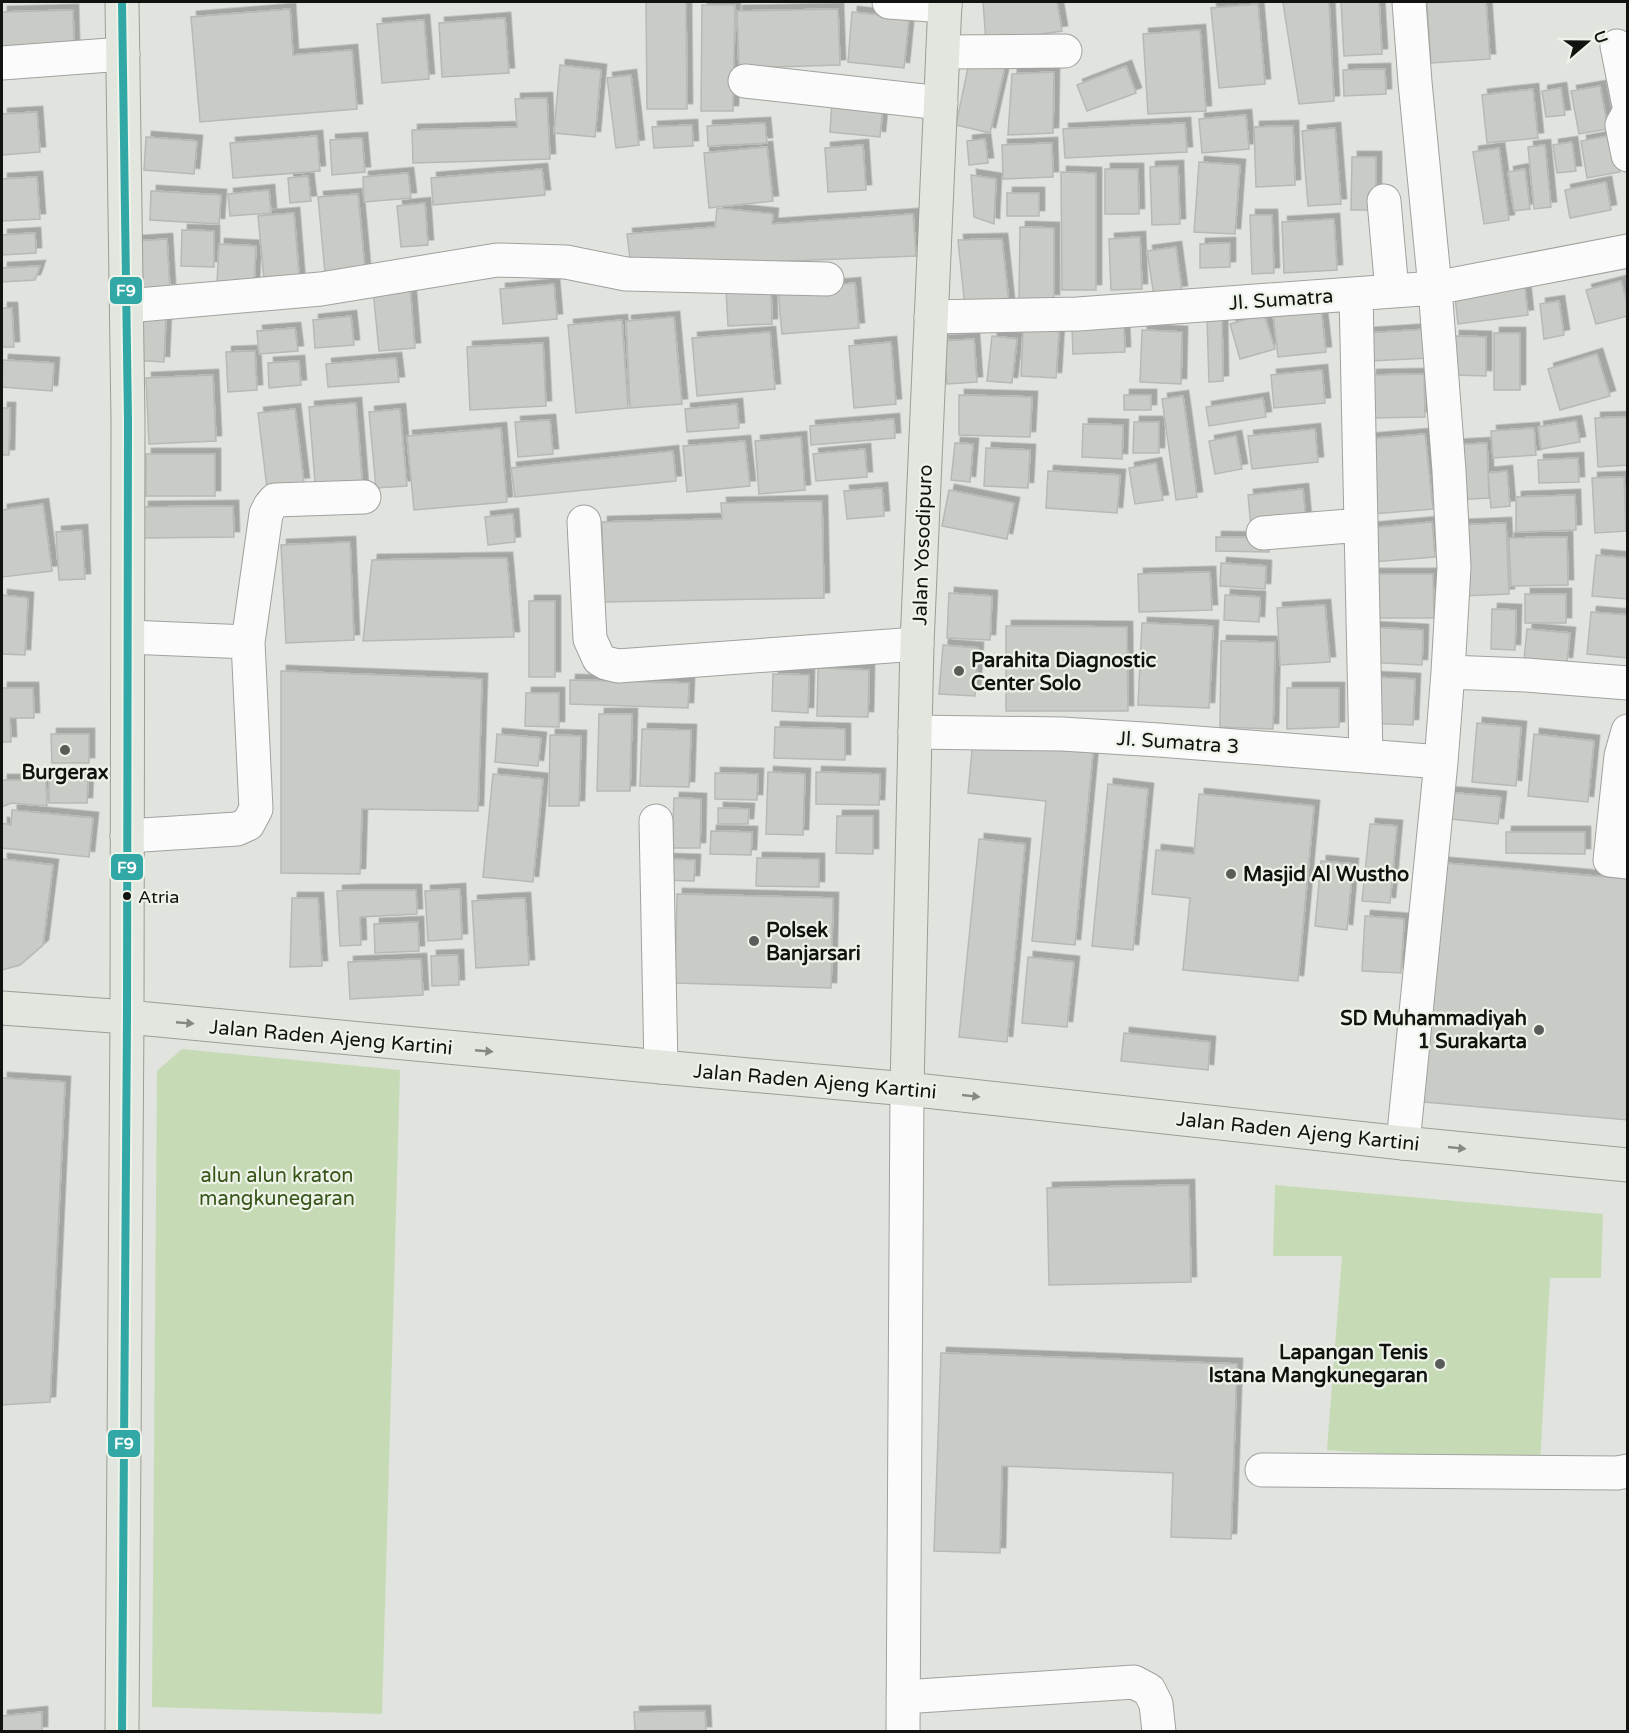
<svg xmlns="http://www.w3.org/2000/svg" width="1629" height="1733" font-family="'Varela Round',sans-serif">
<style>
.green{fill:#c6dbb5}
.building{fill:#c9cbc7;stroke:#b6b9b4;stroke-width:1.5;filter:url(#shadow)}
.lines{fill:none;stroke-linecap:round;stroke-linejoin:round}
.minor-casing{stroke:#9fa29e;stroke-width:35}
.major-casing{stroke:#989f93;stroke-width:35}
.minor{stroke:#fafbfa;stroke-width:33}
.major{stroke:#e2e6df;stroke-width:33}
.bus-1-casing{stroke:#edf3e8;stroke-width:12}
.bus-1{stroke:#31a8a5;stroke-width:8}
.oneway{fill:#848782}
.poi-dot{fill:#595c58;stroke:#edf3e8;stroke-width:2}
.bus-dot{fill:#111310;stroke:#edf3e8;stroke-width:2}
.labels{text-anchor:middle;stroke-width:4.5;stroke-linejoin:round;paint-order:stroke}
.bus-label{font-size:18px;fill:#111310;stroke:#edf3e8;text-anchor:start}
.street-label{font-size:20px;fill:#111310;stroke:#edf3e8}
.poi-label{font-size:20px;font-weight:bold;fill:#111310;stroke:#edf3e8;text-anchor:start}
.park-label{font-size:20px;fill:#375519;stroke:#edf3e8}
.line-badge{stroke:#edf3e8;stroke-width:2}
.badge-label{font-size:16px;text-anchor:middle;font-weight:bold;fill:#fff}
</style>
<defs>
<filter id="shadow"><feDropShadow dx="5.5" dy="-5.5" stdDeviation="0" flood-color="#0004"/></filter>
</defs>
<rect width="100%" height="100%" fill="#e0e3de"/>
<path class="green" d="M182,1049L400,1070L382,1714L152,1707L157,1071Z
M1275,1185L1603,1214L1601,1278H1550L1540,1465L1327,1450L1342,1256H1273Z"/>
<path class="building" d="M646,2H686L687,109H647Z
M983,2H1057L1062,31L986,42Z
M1291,2H1329L1334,101L1299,104L1283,3Z
M1341,2H1379L1382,54L1344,56Z
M1427,2H1486L1490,59L1431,63Z
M1258,4L1265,84L1219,88L1211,8Z
M702,5H735L733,111H701Z
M290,9L293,55L352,50L357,109L200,122L191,17Z
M838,9L840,65L739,68L737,11Z
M73,10L74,48L2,50V12Z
M852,12L909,18L904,68L848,62Z
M505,18L509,73L442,77L439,23Z
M424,20L429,79L382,83L377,24Z
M1200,30L1206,111L1148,114L1143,34Z
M970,58L1005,66L990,133L956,125Z
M560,65L601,70L595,137L554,133Z
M1126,66L1136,93L1087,111L1077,85Z
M1385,69L1386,94L1344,96L1343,70Z
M1054,72L1053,133L1008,135L1012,74Z
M631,75L639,145L616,148L607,78Z
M1600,86L1608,129L1579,134L1571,91Z
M1561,88L1565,115L1546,117L1542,91Z
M1533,89L1538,138L1487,143L1482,95Z
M547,98L550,159L413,163L412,130L517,127L515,99Z
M832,100L883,105L880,137L830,132Z
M37,112L40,152L2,155V114Z
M1246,115L1249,149L1202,153L1199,119Z
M765,123L767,143L708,146L707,126Z
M1185,123L1187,152L1065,158L1063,129Z
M692,125L693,146L654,148L652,127Z
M1293,126L1295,185L1256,187L1254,127Z
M1335,128L1341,204L1308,206L1302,131Z
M1614,135L1620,172L1587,178L1581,141Z
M317,136L320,171L233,178L230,143Z
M146,137L197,141L194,174L144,170Z
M362,138L365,172L332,175L330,140Z
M985,139L988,163L969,165L967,141Z
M1572,142L1576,171L1557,173L1553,145Z
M1052,143L1053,177L1003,179L1002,145Z
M863,145L866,190L828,192L825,148Z
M1545,145L1551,207L1534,209L1528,147Z
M767,147L773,201L709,208L704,153Z
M1499,148L1509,220L1484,224L1473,152Z
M1352,157H1376V210H1351Z
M1199,162L1240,165L1235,234L1194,232Z
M1178,166L1180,224L1152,225L1150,167Z
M542,169L545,195L433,205L431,178Z
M1105,169H1138L1139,214H1105Z
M1525,169L1530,209L1514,211L1508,172Z
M1061,172L1096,173V290H1062Z
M408,173L411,198L364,202L363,177Z
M971,175L996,179L994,224L974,217Z
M308,176L311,201L290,203L288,178Z
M37,177L40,219L2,221V179Z
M1606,182L1611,210L1570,218L1565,190Z
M269,190L271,213L230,216L228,194Z
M151,191L221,195L219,224L150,220Z
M1007,193H1039V216H1007Z
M358,194L365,270L325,273L318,197Z
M425,203L428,245L401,247L397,206Z
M717,208L773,214L772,224L913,214L916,256L631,267L627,234L715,227Z
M294,213L300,287L265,290L258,216Z
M1250,215H1272L1274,273L1252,274Z
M1334,219L1337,270L1284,273L1282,222Z
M1020,227L1054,228V300L1019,299Z
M182,230L214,231V267L181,266Z
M35,233L36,253L2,255V235Z
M1140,237L1142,289L1111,290L1109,239Z
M167,239L170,289L140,291L137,241Z
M1002,239L1009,304L965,307L958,240Z
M1230,243V267L1200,268V244Z
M219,244L256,246L254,284L217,283Z
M1176,247L1182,291L1154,296L1147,251Z
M40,266L35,280L2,282V268Z
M1621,281L1628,306V316L1596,324L1586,290Z
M855,283L859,328L782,334L778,290Z
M554,284L557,319L503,324L500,289Z
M410,286L415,348L379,351L373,290Z
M771,288L772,324L728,326L726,290Z
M1525,288L1528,315L1458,324L1455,297Z
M1559,301L1564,335L1544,339L1540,304Z
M2,308H12L14,347H2Z
M1321,308L1326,352L1278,357L1273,314Z
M1264,314L1275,349L1240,359L1230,324Z
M135,315L166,317L164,362L132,360Z
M351,316L354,345L315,348L313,320Z
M674,317L682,404L630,408L626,321Z
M1207,319H1222L1223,381L1209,382Z
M622,320L628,408L576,413L568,325Z
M1124,327L1125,352L1073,354L1072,328Z
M295,328L298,351L259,354L257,331Z
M1427,329L1429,358L1370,361L1368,333Z
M1023,330L1059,331L1056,378L1021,376Z
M1142,330L1182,332L1181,384L1140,382Z
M770,332L775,389L697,396L692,338Z
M1494,333H1520V390H1494Z
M992,336L1017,339L1012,383L987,381Z
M1454,336L1486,337V376L1453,375Z
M974,339L977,382L947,384L943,341Z
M891,342L896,404L854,408L849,346Z
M543,343L546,406L470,410L467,347Z
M255,351L257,390L228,392L226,352Z
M1597,354L1610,396L1560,410L1548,369Z
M396,358L399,382L328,387L326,364Z
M3,360L54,363L52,391L2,387Z
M299,361L301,385L269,388L268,363Z
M1322,370L1325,403L1274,408L1271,375Z
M1424,374L1425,417L1372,418L1371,375Z
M213,375L216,441L149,444L146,378Z
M959,395L1032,397L1030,437L959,435Z
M1124,395H1151V410H1124Z
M1183,396L1197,497L1176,500L1162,399Z
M1263,398L1266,417L1209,426L1206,407Z
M356,403L363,490L316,495L309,407Z
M737,404L739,428L687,432L685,409Z
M2,408H10L9,455H2Z
M295,409L304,483L267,488L258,413Z
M400,409L407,486L376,488L369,412Z
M1628,417V465L1598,467L1595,418Z
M894,419L895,438L811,445L810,426Z
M550,420L553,454L518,457L515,422Z
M1576,421L1580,442L1541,449L1538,427Z
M1134,422H1159V453H1133Z
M1083,424L1123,425L1122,459L1082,457Z
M501,428L507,502L414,510L407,436Z
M1534,428L1536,455L1493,458L1491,431Z
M1315,429L1318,462L1252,469L1248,436Z
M1425,434L1433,509L1372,514L1365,439Z
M1236,436L1242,469L1215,474L1209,441Z
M801,437L805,490L759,494L755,441Z
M745,441L750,486L687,492L683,446Z
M955,443L973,444L970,482L951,480Z
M1487,443L1489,498L1454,500L1452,445Z
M986,448L1030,450L1028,488L984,486Z
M865,449L867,477L816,481L813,454Z
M673,451L676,481L515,497L511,468Z
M146,454H215V496H146Z
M1578,458L1579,482L1539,483L1538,460Z
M1156,463L1163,500L1135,504L1129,468Z
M1048,471L1120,475L1117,513L1046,508Z
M1507,471L1510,506L1491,508L1488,473Z
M1624,477L1626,531L1595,533L1592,478Z
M882,488L884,516L847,519L844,491Z
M1303,489L1306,522L1251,528L1248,495Z
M949,490L1014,503L1007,539L942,526Z
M1575,495L1576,530L1516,532V497Z
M822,501L824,598L604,602L602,522L722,519L721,503Z
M43,504L52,571L2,577V510Z
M233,506L234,537L143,538V507Z
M513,514L515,542L488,545L485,517Z
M1432,522L1435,557L1372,562L1369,528Z
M1506,523L1509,594L1462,596L1459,525Z
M82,530L85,579L59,580L56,532Z
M1216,537L1269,538V552L1216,551Z
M1567,537L1568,585L1511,586L1509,538Z
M350,542L354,640L286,643L281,545Z
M1596,555L1628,558V599L1592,596Z
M507,558L514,637L363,641L372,560Z
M1221,563L1266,566L1265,589L1220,586Z
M1210,572L1212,610L1139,612L1138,574Z
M1368,574H1433L1434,618H1369Z
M949,593L992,596L990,640L947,638Z
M1525,594H1566V623H1525Z
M2,595L28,598L25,655L2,654Z
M1225,595L1260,597L1259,622L1224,620Z
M529,601H555V677H529Z
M1325,605L1330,662L1280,665L1277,608Z
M1492,609L1516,610L1515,650L1491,649Z
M1591,612L1628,615V658L1587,654Z
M1142,623L1213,626L1209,708L1138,705Z
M1006,626L1127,627L1128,711H1006Z
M1367,627L1423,630L1422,665L1366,662Z
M1527,629L1570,633L1567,663L1524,660Z
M1221,641L1275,642L1273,729L1220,727Z
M943,645L978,648L975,696L939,694Z
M818,668L869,670L868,717L817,716Z
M281,671L482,679L478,811L362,809L360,874L281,873Z
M773,674L809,675L808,713L772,711Z
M1370,677L1415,679L1413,725L1368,723Z
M570,680L689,683L688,708L570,704Z
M2,688H33L34,718H10L11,742H2Z
M1287,688H1339V727L1287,729Z
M526,693H559V727L525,726Z
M599,714H632L630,791H597Z
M1477,723L1521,727L1516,786L1472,782Z
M775,727L845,729V760L774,758Z
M642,729L691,730L689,787L640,786Z
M51,734H89V763H52Z
M497,734L541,738L538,766L495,762Z
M1534,734L1594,741L1588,802L1528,796Z
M550,735L581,736L579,806H549Z
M973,740L1093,752L1075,945L1032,941L1046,801L968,793Z
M768,772L805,774L803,835L766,834Z
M816,772L880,774L879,805L816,804Z
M715,773L758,774L757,800L715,799Z
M493,774L543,779L533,882L483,877Z
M49,777H88L87,803H49Z
M2,780H46L47,806L11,803L2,807Z
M1108,784L1148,789L1133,950L1092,946Z
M1445,792L1501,797L1498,824L1442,818Z
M1199,794L1314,806L1298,981L1183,970L1190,898L1152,894L1156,850L1194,854Z
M674,798L701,799L700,848H672Z
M718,808L749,809L748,824H718Z
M12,810L93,818L89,857L2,848V823L11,825Z
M837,816H873V854L836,853Z
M1370,824L1397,826L1390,903L1362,901Z
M711,831L752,832L751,855L710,854Z
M1506,832H1585V854L1506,853Z
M979,839L1025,844L1007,1042L959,1037Z
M757,858L819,859V887L756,886Z
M2,859L53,865L43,945L20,965L2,970Z
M662,859L695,860L694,881L662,880Z
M1321,861L1353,864L1347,930L1315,926Z
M1433,862L1628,879V1120L1413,1101Z
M460,889L462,939L428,941L425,891Z
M358,890H416L417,914L360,917L361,945L340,946L337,891Z
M677,894L833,898L831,988L675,983Z
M292,898H318L322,966L290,967Z
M525,898L529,965L476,968L472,901Z
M1365,916L1404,919L1401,973L1362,971Z
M418,922L419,951L375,953L374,924Z
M458,955L459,985L432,986L431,956Z
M1028,957L1074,962L1067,1027L1022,1023Z
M421,959L423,995L350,999L348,962Z
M1124,1033L1210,1042L1208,1070L1121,1061Z
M2,1078L65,1082L50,1402L2,1405Z
M1189,1185L1191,1282L1049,1285L1047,1188Z
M941,1353L1237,1364L1231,1539L1171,1537L1173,1473L1002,1466L1000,1553L934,1551Z
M705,1711L706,1732H635L634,1712Z
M42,1712V1732H2V1716Z"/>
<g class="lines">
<defs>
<path id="minor" d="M889,2L945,6
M1617,46L1628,101
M943,52L1065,51
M2,63L123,54
M745,81L941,103
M1628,114L1622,125L1628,155
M1384,201L1392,291
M1356,294L1366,756
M127,306L321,289L497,260L566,262L626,274L827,279
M931,317L1078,314L1435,288L1628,251
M584,522L590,639L599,659L606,663L618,666L917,644
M1263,533L1361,525
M248,642L266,514L270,506L275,500L364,497
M1448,672L1526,675L1628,683
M1628,731L1621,756L1610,860L1628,862
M915,732L1062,734L1159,740L1441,762
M656,821L661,1067
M127,836L237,829L248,824L256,809L248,642L128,637
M1403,1143L1441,762L1448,672L1454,567L1449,471L1435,288L1415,82L1409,2
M1262,1470L1617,1473L1628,1471
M903,1697L1134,1682L1149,1690L1156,1704L1159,1732
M903,1732L907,1089"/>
<path id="major" d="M122,2L128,421L127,1017L122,1732
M2,1008L127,1017L661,1067L907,1089L1403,1143L1628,1165
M907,1089L917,644L945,2"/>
</defs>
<use href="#minor" class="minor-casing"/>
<use href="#major" class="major-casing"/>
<use href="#minor" class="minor"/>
<use href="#major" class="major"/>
<defs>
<path id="bus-1" d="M122,2L128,421L127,1017L122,1732"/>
</defs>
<use href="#bus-1" class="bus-1-casing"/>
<use href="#bus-1" class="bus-1"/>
</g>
<defs><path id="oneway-solid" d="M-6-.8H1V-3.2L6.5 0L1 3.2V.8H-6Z" transform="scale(1.5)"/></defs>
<g class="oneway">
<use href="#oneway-solid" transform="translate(185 1023) rotate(5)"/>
<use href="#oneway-solid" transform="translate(484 1051) rotate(5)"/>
<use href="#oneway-solid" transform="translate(971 1096) rotate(6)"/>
<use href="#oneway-solid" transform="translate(1457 1148) rotate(6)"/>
</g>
<g class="poi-dot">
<circle cx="959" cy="671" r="6"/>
<circle cx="65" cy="750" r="6"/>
<circle cx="1231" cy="874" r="6"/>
<circle cx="754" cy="941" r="6"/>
<circle cx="1539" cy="1030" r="6"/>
<circle cx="1440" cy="1364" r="6"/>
</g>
<circle class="bus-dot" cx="127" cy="896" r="5"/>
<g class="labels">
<g class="bus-label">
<text x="138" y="903">Atria</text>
</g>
<g class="street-label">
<text transform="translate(1281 299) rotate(-4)" y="7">Jl. Sumatra</text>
<text transform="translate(922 545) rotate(-88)" y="7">Jalan Yosodipuro</text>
<text transform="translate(1178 742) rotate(4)" y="7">Jl. Sumatra 3</text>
<text transform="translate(331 1037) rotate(5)" y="7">Jalan Raden Ajeng Kartini</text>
<text transform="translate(815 1081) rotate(5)" y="7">Jalan Raden Ajeng Kartini</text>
<text transform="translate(1298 1131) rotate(6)" y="7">Jalan Raden Ajeng Kartini</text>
</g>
<g class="poi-label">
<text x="971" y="667">Parahita Diagnostic<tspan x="971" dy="23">Center Solo</tspan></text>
<text x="65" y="779" text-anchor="middle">Burgerax</text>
<text x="1243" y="881">Masjid Al Wustho</text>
<text x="766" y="937">Polsek<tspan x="766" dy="23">Banjarsari</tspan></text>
<text x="1527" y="1025" text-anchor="end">SD Muhammadiyah<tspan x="1527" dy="23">1 Surakarta</tspan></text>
<text x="1428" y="1359" text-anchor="end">Lapangan Tenis<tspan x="1428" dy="23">Istana Mangkunegaran</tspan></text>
</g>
<g class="park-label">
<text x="277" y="1182">alun alun kraton<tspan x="277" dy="23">mangkunegaran</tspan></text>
</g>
</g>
<g class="line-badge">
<rect x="109" y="276" width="34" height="29" rx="6" fill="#31a8a5"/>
<rect x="110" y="853" width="34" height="28" rx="6" fill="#31a8a5"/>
<rect x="107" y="1429" width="34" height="29" rx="6" fill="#31a8a5"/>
</g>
<g class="badge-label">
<text x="126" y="296">F9</text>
<text x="127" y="873">F9</text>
<text x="124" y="1449">F9</text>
</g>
<rect width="1629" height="1733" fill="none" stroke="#111310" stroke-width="6"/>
<g transform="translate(1587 42) rotate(70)" stroke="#edf3e8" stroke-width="4.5" paint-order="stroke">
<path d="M0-4.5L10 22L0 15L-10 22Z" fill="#111310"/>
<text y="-9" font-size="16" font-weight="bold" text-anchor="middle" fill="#111310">U</text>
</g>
</svg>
